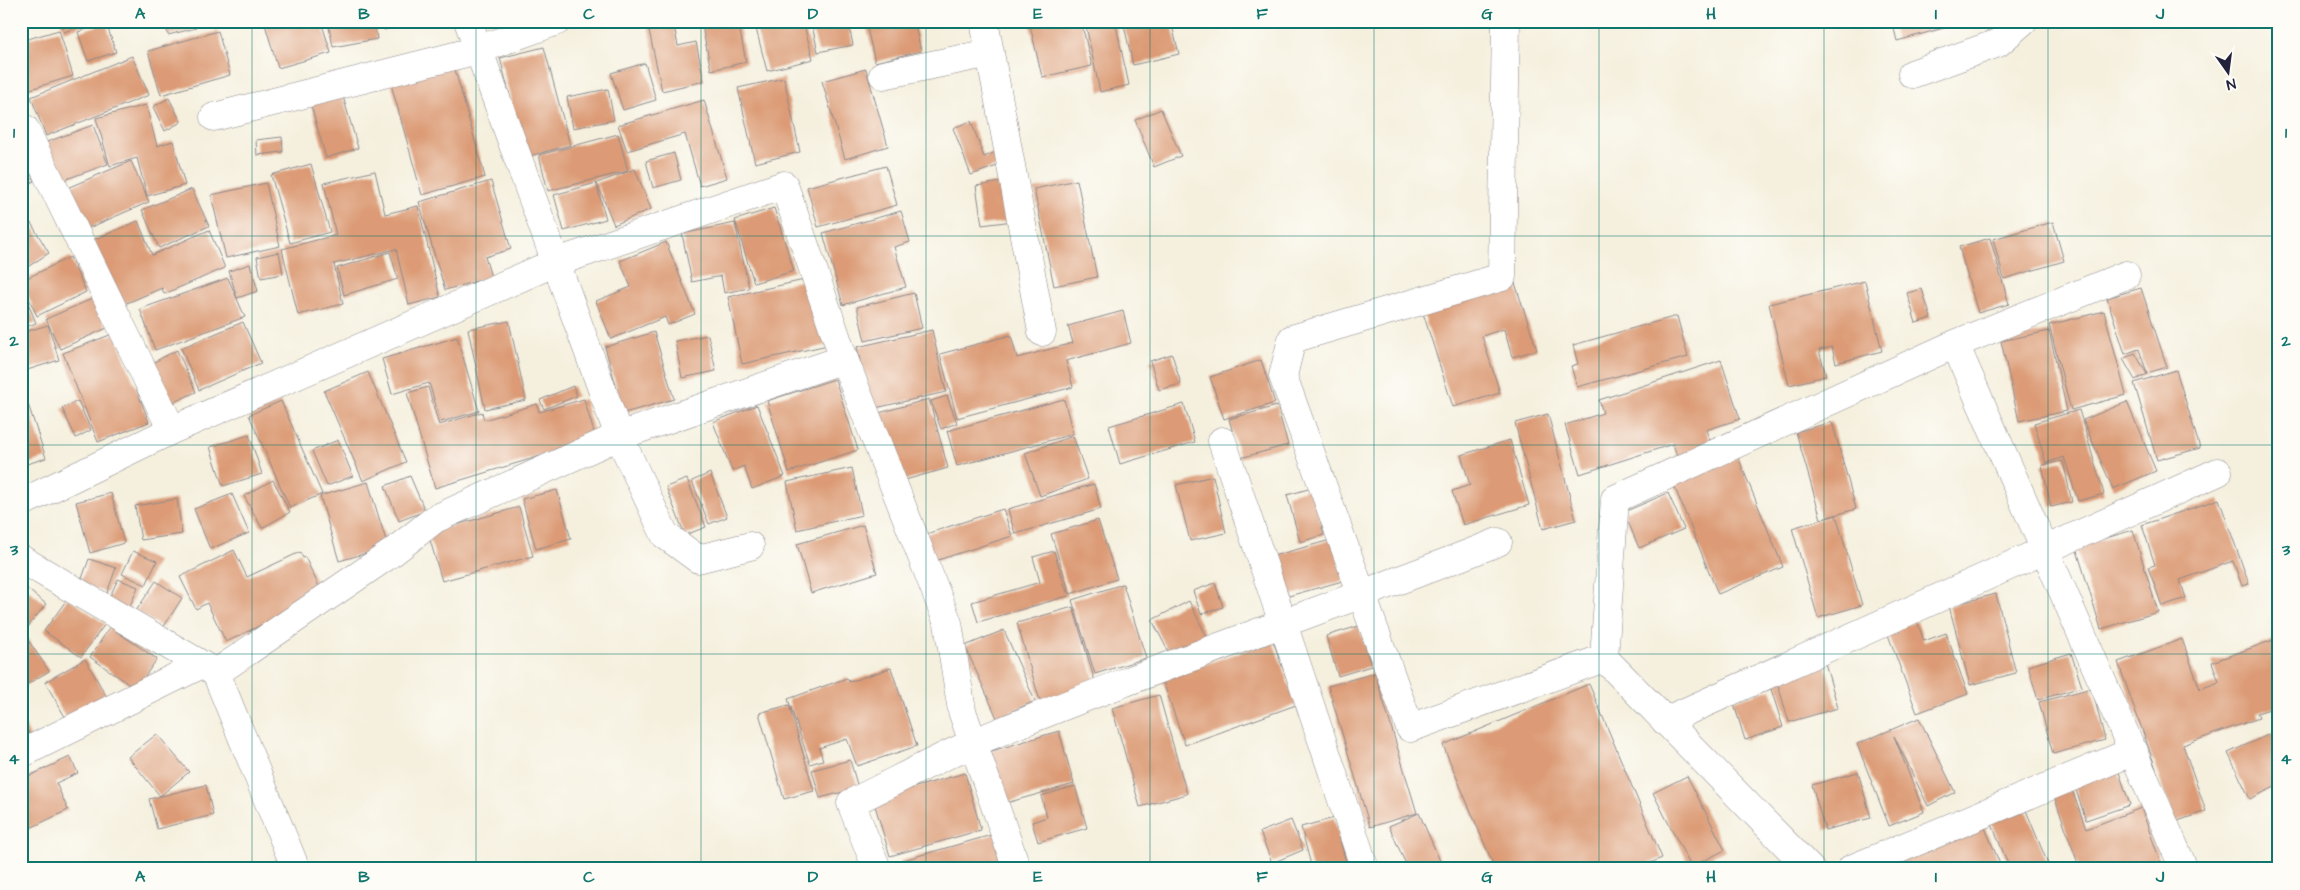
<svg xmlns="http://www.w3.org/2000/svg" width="2300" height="890" font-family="'Architects Daughter',sans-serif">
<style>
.building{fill:#dc9b76}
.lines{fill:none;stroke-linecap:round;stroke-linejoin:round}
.minor-casing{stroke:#8c898c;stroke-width:29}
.minor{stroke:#fff;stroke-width:28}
.grid{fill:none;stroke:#0f766e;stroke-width:1;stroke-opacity:0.55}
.neatline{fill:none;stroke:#0f766e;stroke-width:2}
.grid-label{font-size:16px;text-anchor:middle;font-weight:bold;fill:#0f766e}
</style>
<rect width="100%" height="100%" fill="#fdfcf7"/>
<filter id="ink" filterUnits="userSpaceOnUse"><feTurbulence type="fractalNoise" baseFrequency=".02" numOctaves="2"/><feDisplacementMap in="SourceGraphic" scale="10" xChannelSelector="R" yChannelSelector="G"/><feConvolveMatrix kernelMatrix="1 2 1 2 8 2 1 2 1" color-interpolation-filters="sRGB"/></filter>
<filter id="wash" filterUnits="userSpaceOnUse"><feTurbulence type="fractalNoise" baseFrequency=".0096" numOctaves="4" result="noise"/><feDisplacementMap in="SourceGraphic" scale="20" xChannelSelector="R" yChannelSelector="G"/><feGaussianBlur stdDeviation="1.12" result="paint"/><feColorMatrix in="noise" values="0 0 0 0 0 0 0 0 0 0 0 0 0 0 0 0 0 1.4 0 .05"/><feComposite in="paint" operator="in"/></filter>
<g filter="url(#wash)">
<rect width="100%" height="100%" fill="#f5f0de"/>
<g id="blocks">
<path class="building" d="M60,21H94L64,32Z
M165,21H194L196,28L168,35Z
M219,21H231V22L220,25Z
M264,21H321L331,53L278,68Z
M328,21H374L377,39L333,47Z
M381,21H413V22L384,30Z
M647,21H673L678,46L696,42L704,81L662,91Z
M701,21H738L746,62L711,70Z
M754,21H803L813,59L767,71Z
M811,21H848L853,45L818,52Z
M896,21H914L921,51L875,62L867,28Z
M1029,21H1081L1092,66L1042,77Z
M1085,21H1115L1129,85L1100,92Z
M1123,21H1171L1179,54L1133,65Z
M1892,21H1965V22L1897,41Z
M106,23L116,52L88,61L78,32Z
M59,30L73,76L21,92V41Z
M218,31L230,75L161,95L148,51Z
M544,47L570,145L526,157L500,58Z
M132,56L149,95L46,136L31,97Z
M452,59L485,177L422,195L389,77Z
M645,63L656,100L623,110L611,73Z
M866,69L888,146L845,159L822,81Z
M784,78L800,152L755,163L738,88Z
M608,89L614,120L573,128L567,97Z
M342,93L358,148L326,158L310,102Z
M169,98L181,122L165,131L153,107Z
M704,100L727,178L700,186L685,134L627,151L618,125Z
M146,105L157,146L173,141L185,185L147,196L137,158L110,166L96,118Z
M1161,109L1181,156L1154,167L1135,120Z
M971,121L984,157L998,151L1003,164L971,175L953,128Z
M93,125L108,164L58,182L44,143Z
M618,134L628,171L548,191L539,155Z
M282,137L283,152L257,155L256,140Z
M21,153L34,181L21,187Z
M674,153L681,180L653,188L646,161Z
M131,161L149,202L84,230L67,188Z
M311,164L330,232L290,243L271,175Z
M886,166L897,205L818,227L807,187Z
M635,169L651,209L614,225L597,183Z
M375,171L385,214L418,206L440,297L409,305L396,249L334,264L343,304L298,315L282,249L336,235L324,183Z
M1077,180L1097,277L1054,286L1034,189Z
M491,181L511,249L485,257L491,277L445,290L419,202Z
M1007,181L1013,221L982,225L976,186Z
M266,183L280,246L226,258L211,195Z
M596,183L606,219L564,231L554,195Z
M192,189L209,226L159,248L142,210Z
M774,208L794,271L754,283L735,220Z
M901,211L910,242L894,247L906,287L843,305L823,233Z
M138,221L152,255L209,230L225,268L164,294L162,288L122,305L93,240Z
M2053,222L2064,261L2004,279L1993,239Z
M31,223L49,253L26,268L21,261V229Z
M735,223L749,288L724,293L721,276L692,282L682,234Z
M1990,238L2009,304L1978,313L1959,247Z
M666,242L695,314L668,325L665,317L611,339L596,301L631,287L620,261Z
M279,252L283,274L261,278L257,257Z
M390,252L398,279L344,295L337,268Z
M70,257L86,292L37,316L21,281Z
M250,264L258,291L237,298L229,271Z
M228,278L245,317L155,350L140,309Z
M813,278L828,345L742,364L728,297Z
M1865,281L1882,351L1836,363L1832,347L1819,350L1826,376L1789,385L1769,304Z
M1515,283L1537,350L1512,357L1504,329L1482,336L1500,393L1453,407L1423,313Z
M2141,288L2167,367L2147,373L2139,349L2125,354L2107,298Z
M1922,289L1931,318L1916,323L1907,293Z
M914,293L922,328L865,341L857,307Z
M94,298L107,328L60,349L46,319Z
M28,303L36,323L21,329V305Z
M1123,311L1131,343L1066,361L1073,387L957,418L940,354L1011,335L1017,358L1073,343L1068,326Z
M2104,311L2126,395L2071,410L2049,325Z
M1677,316L1688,357L1577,387L1571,366L1578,364L1573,345Z
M509,321L526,400L485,409L468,329Z
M243,322L261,363L199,390L181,348Z
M48,325L59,360L21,372V333Z
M932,330L946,392L871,409L857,347Z
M2049,331L2067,411L2019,421L2001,341Z
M654,332L674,399L624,413L605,347Z
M115,333L149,422L98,442L63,353Z
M708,335L716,371L682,378L675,341Z
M457,337L479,411L441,422L429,383L392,394L382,359Z
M177,350L196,392L172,403L154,362Z
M2135,353L2147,374L2135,380L2123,359Z
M1172,354L1181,384L1159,390L1150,361Z
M1261,360L1275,403L1224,419L1210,377Z
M1721,360L1740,419L1706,430L1713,448L1678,459L1673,444L1580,474L1565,425L1603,413L1599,400Z
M2176,370L2200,448L2157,460L2134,383Z
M368,372L406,462L363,481L324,391Z
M835,379L858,450L789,472L767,401Z
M21,383L46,458L21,466Z
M573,386L577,396L544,409L540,400Z
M428,387L439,425L482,412L484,420L537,404L539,412L584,399L596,439L435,488L407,393Z
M947,396L957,423L941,429L931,401Z
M929,399L948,468L898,482L879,413Z
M1064,399L1073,434L957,466L947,431Z
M78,401L91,430L76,438L62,408Z
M281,401L322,494L290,508L249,415Z
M2127,402L2156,471L2113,489L2083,420Z
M1184,404L1195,442L1120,464L1109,426Z
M757,405L785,476L752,489L744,466L732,471L713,422Z
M1277,406L1288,445L1240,458L1229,419Z
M2079,410L2104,494L2078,501L2064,457L2046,463L2034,423Z
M1548,414L1576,520L1543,529L1515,423Z
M1832,422L1856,509L1821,519L1796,432Z
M249,435L262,474L223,486L210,447Z
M1073,436L1088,479L1040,496L1025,453Z
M338,440L353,476L327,486L312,451Z
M1510,440L1529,505L1463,525L1452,491L1470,485L1461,455Z
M1738,457L1783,567L1718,594L1673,483Z
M2063,461L2072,502L2051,507L2042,465Z
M852,468L862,515L797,530L787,482Z
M710,473L727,517L709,524L692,481Z
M410,476L425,511L399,521L385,486Z
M1213,476L1226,533L1190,541L1176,485Z
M687,479L706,527L685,535L666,487Z
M273,480L290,512L262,528L244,496Z
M368,482L388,547L339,561L320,496Z
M1094,484L1101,509L1015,534L1008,509Z
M1312,488L1324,535L1300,542L1287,495Z
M557,490L571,539L536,549L522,499Z
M111,493L124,543L90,553L76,502Z
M1668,493L1684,529L1639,548L1624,512Z
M232,494L249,533L210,549L194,509Z
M177,499L182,534L141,540L135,506Z
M2219,499L2249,584L2242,586L2233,561L2180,580L2186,598L2162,606L2148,567L2155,565L2142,525Z
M519,507L533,556L442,581L428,533Z
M1003,509L1012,536L935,561L926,534Z
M1836,515L1862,605L1818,618L1792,528Z
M1098,520L1117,579L1070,594L1051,534Z
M863,525L877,573L811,593L797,544Z
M2133,530L2158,612L2101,629L2076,547Z
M1334,539L1346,580L1278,599L1266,558Z
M234,550L247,577L300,552L303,558L305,557L323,595L226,642L207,603L196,609L180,577Z
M133,551L157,561L146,585L122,574Z
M1054,551L1068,596L978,622L972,602L1040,582L1033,557Z
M89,559L116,568L107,593L80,584Z
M118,579L138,587L128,611L107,603Z
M156,581L182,598L163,628L136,611Z
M1215,583L1223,607L1201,614L1193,591Z
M21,584L46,604L28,627L21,622Z
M1123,584L1146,658L1095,674L1072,600Z
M1996,594L2016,673L1970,685L1949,606Z
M68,598L105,624L81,657L44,631Z
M1189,601L1207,637L1170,655L1152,620Z
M1073,607L1096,685L1040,701L1017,623Z
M1917,621L1924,641L1946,633L1968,694L1917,713L1887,632Z
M1359,626L1371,666L1338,676L1326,636Z
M110,627L157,659L136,689L90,657Z
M1004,630L1035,701L997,718L965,646Z
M24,634L49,671L21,688V636Z
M2279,638V706L2257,713L2259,718L2183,745L2206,811L2175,822L2118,662L2182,639L2200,689L2219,682L2212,662Z
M1273,641L1296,705L1185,745L1162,679Z
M2071,653L2082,687L2038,700L2028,666Z
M85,659L108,699L68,722L45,682Z
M1825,663L1838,708L1789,722L1776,678Z
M891,668L917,746L857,766L847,739L819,748L823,760L810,764L788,699L847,678L849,682Z
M1375,673L1417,813L1370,827L1328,686Z
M1589,684L1662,858L1636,869H1495L1443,745Z
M2092,688L2105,740L2053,754L2039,702Z
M1771,689L1783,727L1745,740L1733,701Z
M1159,695L1187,794L1140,807L1112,708Z
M789,705L814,791L784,799L759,713Z
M21,716L31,738L21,743Z
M1919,718L1955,792L1928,806L1894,736L1924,812L1889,826L1857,744Z
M2279,730V785L2250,799L2228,753Z
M1059,731L1074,784L999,805L985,753Z
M157,734L189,772L160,796L128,757Z
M70,757L78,773L56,783L68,810L24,831L21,824V774L25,772L27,777Z
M850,760L858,788L820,798L812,770Z
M2117,766L2130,805L2086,820L2073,781Z
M1858,772L1871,818L1825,830L1812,785Z
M965,773L981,830L890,856L873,799Z
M1687,776L1725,850L1691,867L1653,793Z
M206,785L213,815L157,829L149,799Z
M1075,786L1087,828L1038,842L1032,822L1047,817L1041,796Z
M2072,790L2086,829L2141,808L2163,869H2080L2054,796Z
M2023,803L2050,869H2010L1989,817Z
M1419,813L1441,863L1428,869H1408L1389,826Z
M1334,818L1348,869H1312L1301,827Z
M1291,820L1303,850L1272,863L1260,832Z
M1984,825L2002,869H1877Z
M995,834L1005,869H902L900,861Z"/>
</g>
</g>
<g filter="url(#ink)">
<use href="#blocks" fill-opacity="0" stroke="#8c898c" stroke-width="1"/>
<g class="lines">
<defs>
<path id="minor" d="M468,21L619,436L665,535L698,559L750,546
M984,21L1042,332
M1506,21L1502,277L1292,339L1283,376L1410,728L1604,658L1810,869
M1912,74L1998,43L2023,21
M883,75L990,53
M214,117L478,50L557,21
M21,130L25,129L172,430
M1955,344L2126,275
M844,359L948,623L962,711L1017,869
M1222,441L1365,869
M21,503L172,430L554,263L784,185L844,359L619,436L435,519L393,552L216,673
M21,559L216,673L296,869
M1604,658L1615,499L1955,344L2184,869
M1665,721L2218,472
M21,754L200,665
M877,869L851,803C892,783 932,761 973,743C1146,670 1324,611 1498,542
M1851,869L2134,751"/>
</defs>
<use href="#minor" class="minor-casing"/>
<use href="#minor" class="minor"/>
</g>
</g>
<path class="grid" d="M252,21V869M476,21V869M701,21V869M926,21V869M1150,21V869M1374,21V869M1599,21V869M1824,21V869M2048,21V869M21,236H2279M21,445H2279M21,654H2279"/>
<rect width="2300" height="890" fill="none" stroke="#fdfcf7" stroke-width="55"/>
<g transform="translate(2228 72) rotate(166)" stroke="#fdfcf7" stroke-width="4" paint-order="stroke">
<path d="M0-4L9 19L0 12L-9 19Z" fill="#22223b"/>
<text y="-8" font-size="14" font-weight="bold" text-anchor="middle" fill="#22223b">N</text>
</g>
<rect x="28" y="28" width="2244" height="834" class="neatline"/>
<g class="grid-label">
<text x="140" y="19">A</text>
<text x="364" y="19">B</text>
<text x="589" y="19">C</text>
<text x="813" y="19">D</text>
<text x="1038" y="19">E</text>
<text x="1262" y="19">F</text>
<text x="1487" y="19">G</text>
<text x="1711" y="19">H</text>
<text x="1936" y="19">I</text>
<text x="2160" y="19">J</text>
<text x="14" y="138">1</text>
<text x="2286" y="138">1</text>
<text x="14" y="346">2</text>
<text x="2286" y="346">2</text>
<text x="14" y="555">3</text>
<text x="2286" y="555">3</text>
<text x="14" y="764">4</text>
<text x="2286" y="764">4</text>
<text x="140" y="882">A</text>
<text x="364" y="882">B</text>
<text x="589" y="882">C</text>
<text x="813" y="882">D</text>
<text x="1038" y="882">E</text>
<text x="1262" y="882">F</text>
<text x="1487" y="882">G</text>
<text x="1711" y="882">H</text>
<text x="1936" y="882">I</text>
<text x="2160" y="882">J</text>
</g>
</svg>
